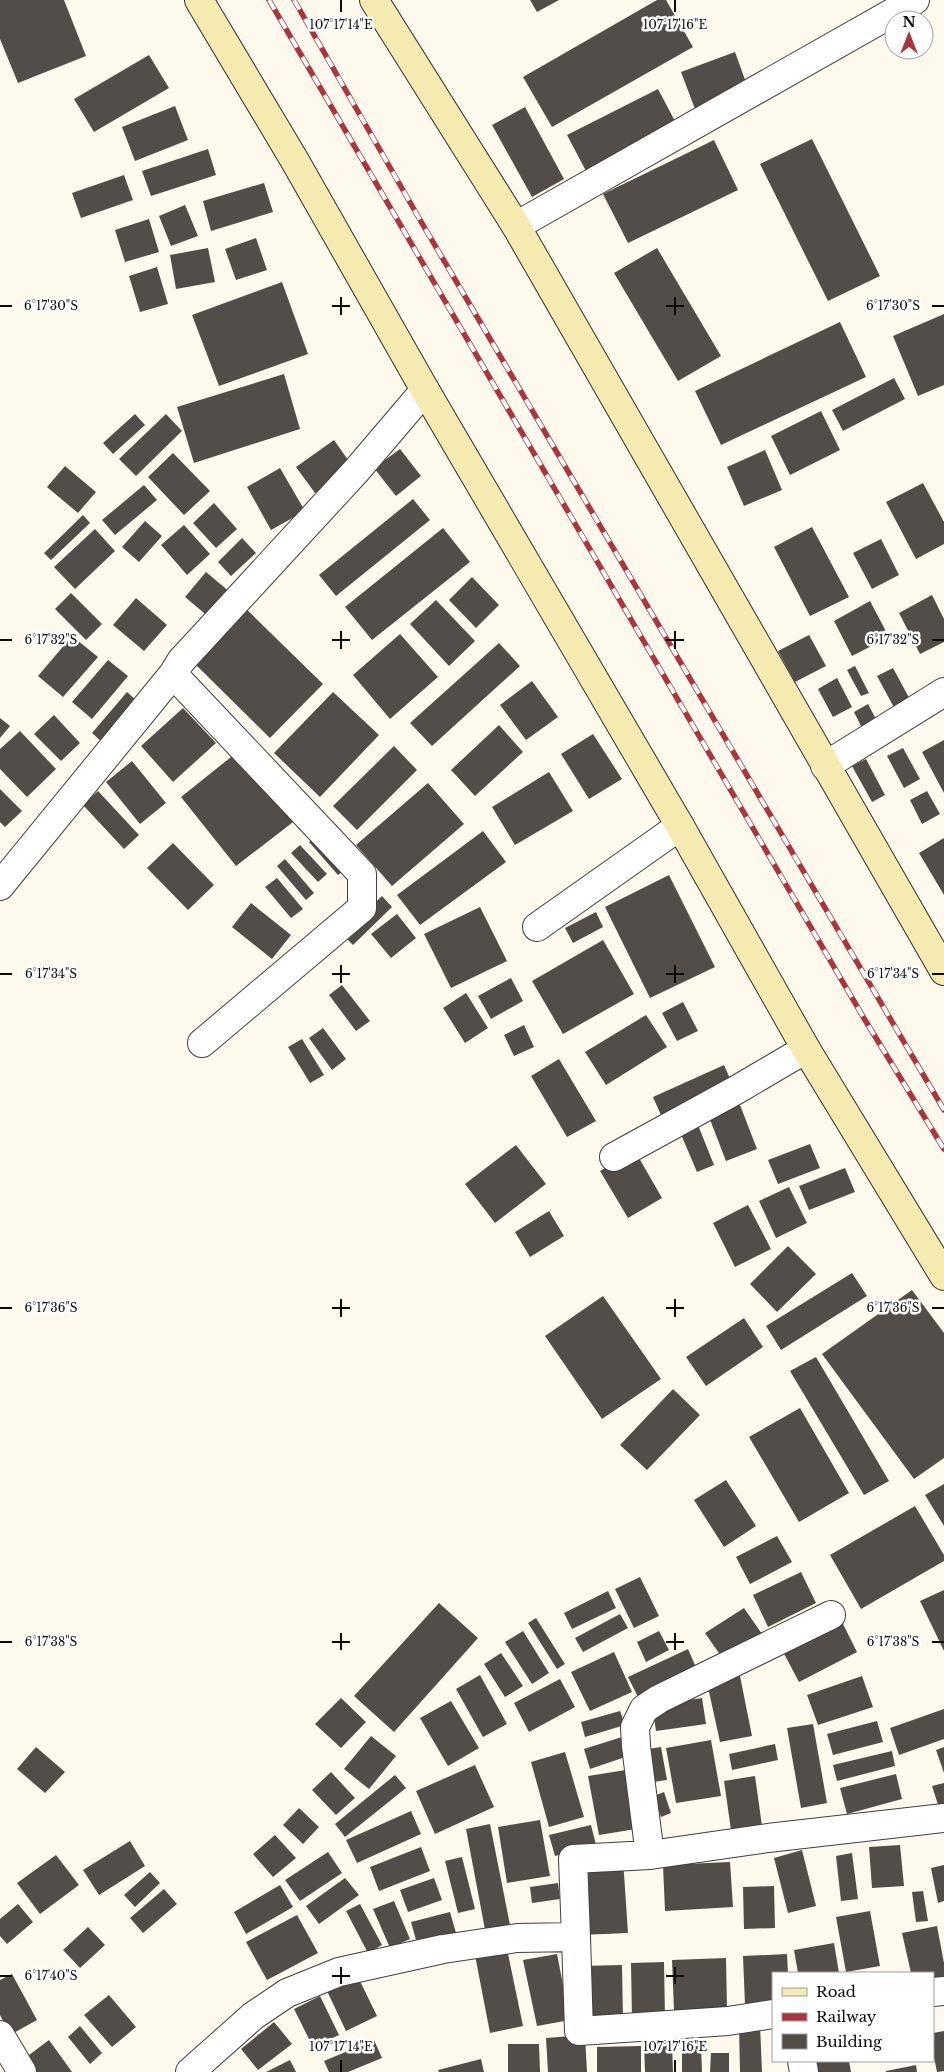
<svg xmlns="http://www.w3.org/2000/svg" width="944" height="2072" font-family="'Libre Baskerville',serif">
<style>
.building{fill:#534d4a}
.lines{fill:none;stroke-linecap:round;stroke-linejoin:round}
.street-casing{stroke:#3f3f3f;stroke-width:30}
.secondary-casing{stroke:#2e2e2e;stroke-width:30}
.street{stroke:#fff;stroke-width:28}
.secondary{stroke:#f5ebb0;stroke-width:28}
.rail-casing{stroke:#ab353e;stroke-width:5.5}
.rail{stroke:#fff;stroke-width:4;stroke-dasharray:11;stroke-linecap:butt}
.ticks{fill:none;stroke:#0c0c0c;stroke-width:2}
.ticks-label{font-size:12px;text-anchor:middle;fill:#0c0c0c;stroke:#fff;stroke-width:5;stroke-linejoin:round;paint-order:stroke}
</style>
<rect width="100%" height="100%" fill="#fdf9ed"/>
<path class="building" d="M0,0H64L86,56L18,83L0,39Z
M530,0H559L537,12Z
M657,0H666L693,47L552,127L523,77Z
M735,52L748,88L695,109L681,72Z
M149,55L169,88L94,132L74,99Z
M658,89L677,125L586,171L567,135Z
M175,106L188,140L135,161L122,127Z
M525,107L564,179L532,197L492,125Z
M812,139L880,276L828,301L760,164Z
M714,140L738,190L628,243L603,194Z
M208,149L216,175L151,196L142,171Z
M124,175L133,200L81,218L72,193Z
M264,183L273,212L211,231L203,201Z
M185,205L198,236L171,246L159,216Z
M149,219L159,252L125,262L115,230Z
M256,238L267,270L236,280L225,249Z
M208,248L215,282L176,289L170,255Z
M657,248L721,356L678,381L614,273Z
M157,267L168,304L140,312L129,276Z
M282,282L308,354L219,386L192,315Z
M944,314V385L918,396L893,336Z
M840,322L866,377L721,445L695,391Z
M284,374L300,429L194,463L177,407Z
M894,378L905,399L843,431L832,410Z
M821,411L840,450L790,475L771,436Z
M135,414L145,425L113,454L103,443Z
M166,414L182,431L136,476L119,459Z
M334,440L353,467L315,493L296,467Z
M400,449L421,476L396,496L374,468Z
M765,450L782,490L744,506L727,467Z
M173,453L210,491L184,515L148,477Z
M65,466L96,492L78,513L47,487Z
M280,468L305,511L271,530L247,487Z
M923,483L944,522V544L916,559L886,502Z
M144,485L157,500L115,535L102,520Z
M413,499L430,520L336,596L319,575Z
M214,503L237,529L216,548L193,523Z
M83,515L90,523L51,560L44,553Z
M145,521L162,536L139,562L122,547Z
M184,525L210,554L187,575L161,545Z
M812,527L849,597L810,616L774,547Z
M443,528L470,562L372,640L345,607Z
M95,529L115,551L75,589L54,567Z
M242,538L256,553L231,576L218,562Z
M881,539L899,575L872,589L853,553Z
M206,572L231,593L210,618L185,597Z
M472,577L499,605L476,628L449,600Z
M71,593L102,624L86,640L55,609Z
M932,595L944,619V642L920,654L899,613Z
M136,598L167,625L144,651L113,625Z
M436,600L475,641L449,666L410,624Z
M870,601L889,637L852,656L834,621Z
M240,603L323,684L270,738L187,656Z
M400,634L438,677L390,719L353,675Z
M809,635L826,666L795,682L778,651Z
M72,636L98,657L63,697L38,676Z
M499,643L520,666L432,746L410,723Z
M108,660L128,676L92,719L72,702Z
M855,666L869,693L861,696L847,670Z
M893,668L913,705L897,713L877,676Z
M837,678L852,707L833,717L818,689Z
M532,681L558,717L526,740L500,705Z
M127,692L137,701L102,742L92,733Z
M333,692L379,735L320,797L274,753Z
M868,704L878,723L863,730L854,712Z
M183,708L216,743L173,782L141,746Z
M54,715L80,743L61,761L34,734Z
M0,718L10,726L0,738Z
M499,725L523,752L475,796L451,770Z
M20,731L56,769L27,797L0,769V749Z
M593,734L622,779L589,799L561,754Z
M944,740V793L922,752Z
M394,746L417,770L357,830L333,806Z
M903,748L920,779L904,788L887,756Z
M241,749L297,819L236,866L181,797Z
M866,759L885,795L872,802L852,766Z
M132,761L166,803L140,824L106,782Z
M549,772L573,811L515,845L492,807Z
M428,783L464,824L392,886L356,845Z
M0,789L22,811L5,827L0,822Z
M98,791L139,835L124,849L83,805Z
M927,791L940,814L922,824L910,800Z
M483,831L506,862L420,925L397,895Z
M320,833L349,866L338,875L309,842Z
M944,838V895L919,853Z
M173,843L214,885L188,910L147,868Z
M300,845L327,874L318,882L291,853Z
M285,859L314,893L306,900L277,866Z
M669,875L715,967L650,998L605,907Z
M277,878L303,909L291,918L265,887Z
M382,896L392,907L353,945L342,934Z
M251,903L291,935L272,959L232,927Z
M480,907L507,961L451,988L424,934Z
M596,912L603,927L573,943L565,928Z
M397,914L416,938L391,958L371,934Z
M603,940L634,994L563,1034L532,981Z
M511,978L523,1001L491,1019L478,996Z
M342,985L370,1021L356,1031L329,995Z
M466,993L488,1028L465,1043L443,1008Z
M683,1002L698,1031L677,1041L662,1013Z
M646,1015L667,1047L606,1085L585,1052Z
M524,1025L534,1047L514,1056L504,1035Z
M323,1028L346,1059L332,1070L309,1038Z
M302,1039L324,1075L310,1083L288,1047Z
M559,1059L596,1121L567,1137L531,1076Z
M724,1065L735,1090L664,1122L653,1097Z
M740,1105L757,1149L726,1161L709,1117Z
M698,1125L714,1165L697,1172L680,1132Z
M810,1144L820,1168L778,1184L768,1160Z
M516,1145L546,1184L495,1223L465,1184Z
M635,1151L662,1198L628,1218L600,1171Z
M845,1168L855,1192L809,1210L799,1186Z
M789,1187L807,1223L776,1238L759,1201Z
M748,1205L771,1249L735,1267L713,1223Z
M549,1211L564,1236L530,1257L515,1232Z
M788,1246L816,1274L777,1312L750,1284Z
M852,1273L867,1296L781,1350L766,1326Z
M912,1290L944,1333V1458L914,1479L822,1354Z
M603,1296L661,1379L602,1419L545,1336Z
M744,1318L763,1347L706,1386L686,1357Z
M816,1357L889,1481L864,1495L790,1371Z
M673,1389L700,1415L647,1470L620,1445Z
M800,1408L849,1493L799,1522L749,1437Z
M726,1480L756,1526L724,1547L694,1500Z
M944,1484V1526L925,1495Z
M915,1506L944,1555V1561L861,1609L830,1555Z
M777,1536L792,1562L750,1584L736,1557Z
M801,1572L816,1603L768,1627L753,1595Z
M640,1577L659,1616L634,1628L615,1589Z
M944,1590V1651L920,1601Z
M608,1591L616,1608L572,1629L564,1613Z
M439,1603L478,1638L394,1732L354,1696Z
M744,1608L762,1634L723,1659L705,1633Z
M620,1614L628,1628L583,1652L575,1638Z
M536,1618L565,1664L557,1669L528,1623Z
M840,1618L857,1652L799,1682L781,1648Z
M523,1631L549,1673L532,1684L505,1642Z
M659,1631L669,1650L646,1662L637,1642Z
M688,1649L698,1672L639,1699L628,1677Z
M614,1652L632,1692L590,1711L571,1672Z
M501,1653L523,1686L505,1697L484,1664Z
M739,1671L752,1736L720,1742L706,1678Z
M480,1675L507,1724L483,1737L456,1689Z
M862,1676L873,1707L818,1725L807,1695Z
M560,1679L575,1707L529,1732L514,1703Z
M341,1698L366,1722L341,1748L315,1724Z
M702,1698L706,1724L656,1731L652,1705Z
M451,1701L479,1748L448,1766L420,1718Z
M944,1709V1739L899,1755L890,1728Z
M620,1711L625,1725L585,1737L581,1722Z
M877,1721L883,1742L833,1755L827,1734Z
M813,1724L827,1803L801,1808L787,1728Z
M371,1736L396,1756L369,1789L344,1769Z
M625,1736L631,1755L590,1769L584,1749Z
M711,1740L721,1796L676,1803L666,1748Z
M775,1744L778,1760L732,1770L729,1754Z
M36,1747L65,1772L45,1793L17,1769Z
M661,1747L667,1780L653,1782L648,1749Z
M944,1747V1773L936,1750Z
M892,1751L895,1766L837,1781L833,1765Z
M565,1752L584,1817L549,1827L531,1762Z
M475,1765L494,1807L435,1834L416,1791Z
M632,1769L642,1828L599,1835L588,1776Z
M331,1772L355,1798L336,1815L312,1790Z
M896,1774L902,1799L847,1814L840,1788Z
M395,1775L406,1788L345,1837L335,1824Z
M755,1776L762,1826L731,1830L724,1781Z
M944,1783V1813L941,1814L932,1786Z
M664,1792L671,1813L661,1817L654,1796Z
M299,1808L319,1827L303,1844L283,1825Z
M411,1811L421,1834L357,1863L346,1840Z
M540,1820L550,1876L507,1883L498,1827Z
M490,1824L511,1930L486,1935L466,1829Z
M591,1825L596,1845L555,1856L549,1835Z
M275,1835L296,1858L273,1877L253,1854Z
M130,1841L145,1866L99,1895L83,1870Z
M900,1845L904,1886L872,1888L869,1847Z
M421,1847L430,1871L379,1891L370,1867Z
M802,1850L816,1906L788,1913L774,1858Z
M328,1852L342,1873L300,1901L285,1880Z
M852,1853L858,1899L841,1901L836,1856Z
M56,1855L79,1885L40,1914L17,1883Z
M462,1857L475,1909L458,1913L445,1861Z
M623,1859L628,1933L580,1935L575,1862Z
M730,1862L733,1907L665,1911L663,1865Z
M944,1865V1901L938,1903L931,1868Z
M150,1872L160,1883L135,1907L124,1895Z
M345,1878L359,1895L319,1924L306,1906Z
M434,1878L442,1900L408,1912L400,1890Z
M558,1883L560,1899L532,1903L530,1887Z
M280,1885L293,1907L246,1934L234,1912Z
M774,1886L775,1928L744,1929L743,1887Z
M164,1889L177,1904L143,1933L130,1918Z
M923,1891L928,1921L916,1922L912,1892Z
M394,1901L410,1939L390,1948L373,1909Z
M18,1904L33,1922L7,1944L0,1936V1919Z
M360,1904L382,1945L368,1953L346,1911Z
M870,1911L880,1966L846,1972L836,1917Z
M450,1912L458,1940L419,1951L411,1922Z
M297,1915L318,1953L267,1980L246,1942Z
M937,1926L944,1963V1984L933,1986V1973H911L902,1933Z
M88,1927L105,1945L80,1968L63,1950Z
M834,1943L839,1973H798L794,1950Z
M506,1944L523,2026L490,2033L474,1950Z
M557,1954L570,2020L537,2026L523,1960Z
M787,1954L788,1973H773V2004L745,2005L743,1956Z
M726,1958L727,2009L674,2011L672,1960Z
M664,1962L665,2018L632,2019L631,1963Z
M622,1965L623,2020H582L581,1966Z
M12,1974L37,2020L10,2035L0,2015V1980Z
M358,1977L377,2016L346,2031L327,1991Z
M109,1995L136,2027L112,2047L84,2015Z
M320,1996L339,2035L313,2047L294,2009Z
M274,2022L292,2044L258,2070L241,2049Z
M760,2025L762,2072H740L739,2026Z
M80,2026L102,2053L90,2064L68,2037Z
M944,2031V2071L937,2072L933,2052V2033Z
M585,2035L587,2072H548L546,2038Z
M49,2040L72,2072H35L25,2058Z
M374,2040L382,2058L348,2072H329L324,2061Z
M644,2043H672L673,2072H645Z
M508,2044H539L540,2072H508Z
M682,2044H701L702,2072H682Z
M641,2046V2072H597V2047Z
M711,2053H729V2072H710Z
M481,2059L484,2072H439L438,2070Z
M290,2060L296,2072H266Z
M810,2061H849L851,2072H812Z
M916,2065L917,2072H886V2071Z"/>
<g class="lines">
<defs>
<path id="street" d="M516,226L915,0
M173,674L362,874V908L202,1043
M825,766L944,692
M0,886L173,674L181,661L357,470L425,390
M537,927L680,826
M614,1157L738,1089L806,1049
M650,1855L636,1746L635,1727L644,1709L659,1699L831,1615
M576,1937L579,2031L728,2021L773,2014
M933,1992L944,1991
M0,2035L22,2072
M802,2061L804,2072
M190,2072L253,2016L287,1993L339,1972L443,1949L517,1938L576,1937L573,1859L650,1855L768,1838L944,1818"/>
<path id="secondary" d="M199,0L295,161L425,390L680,826L806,1049L944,1276
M374,0L516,226L944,971"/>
</defs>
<use href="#street" class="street-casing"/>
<use href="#secondary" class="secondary-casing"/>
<use href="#street" class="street"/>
<use href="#secondary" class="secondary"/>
<defs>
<path id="rail" d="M269,0L865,1020L944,1149
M294,0L423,225L944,1110"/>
</defs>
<use href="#rail" class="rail-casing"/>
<use href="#rail" class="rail"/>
</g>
<path class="ticks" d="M341,0V12M675,0V12M341,297V315M675,297V315M0,306H12M332,306H350M666,306H684M932,306H944M341,631V649M675,631V649M0,640H12M332,640H350M666,640H684M932,640H944M341,965V983M675,965V983M0,974H12M332,974H350M666,974H684M932,974H944M341,1299V1317M675,1299V1317M0,1308H12M332,1308H350M666,1308H684M932,1308H944M341,1633V1650M675,1633V1650M0,1642H12M332,1642H350M666,1642H684M932,1642H944M341,1967V1984M675,1967V1984M0,1976H12M332,1976H350M666,1976H684M341,2060V2072M675,2060V2072"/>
<g class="ticks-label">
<text x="341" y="29">107°17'14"E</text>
<text x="675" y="29">107°17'16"E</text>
<text x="51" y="310">6°17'30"S</text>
<text x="893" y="310">6°17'30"S</text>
<text x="51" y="644">6°17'32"S</text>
<text x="893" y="644">6°17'32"S</text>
<text x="51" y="978">6°17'34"S</text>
<text x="893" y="978">6°17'34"S</text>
<text x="51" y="1312">6°17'36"S</text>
<text x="893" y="1312">6°17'36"S</text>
<text x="51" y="1646">6°17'38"S</text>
<text x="893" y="1646">6°17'38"S</text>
<text x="51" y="1980">6°17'40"S</text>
<text x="341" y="2051">107°17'14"E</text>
<text x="675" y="2051">107°17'16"E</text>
</g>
<rect x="772" y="1972" width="162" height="90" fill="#ffffff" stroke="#9e9e9e"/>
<rect x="782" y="1988" width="25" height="8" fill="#f5ebb0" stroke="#9e9e9e"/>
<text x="816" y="1997" font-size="15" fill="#0c0c0c">Road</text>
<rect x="782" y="2013" width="25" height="8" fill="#ab353e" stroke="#9e9e9e"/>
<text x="816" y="2022" font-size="15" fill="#0c0c0c">Railway</text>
<rect x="782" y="2034" width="25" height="15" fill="#534d4a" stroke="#9e9e9e"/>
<text x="816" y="2047" font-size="15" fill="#0c0c0c">Building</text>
<g transform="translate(909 35)"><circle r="24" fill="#ffffff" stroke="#9e9e9e"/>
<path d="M0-4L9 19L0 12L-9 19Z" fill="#ab353e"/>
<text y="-8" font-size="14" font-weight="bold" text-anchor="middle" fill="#0c0c0c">N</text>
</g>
</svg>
